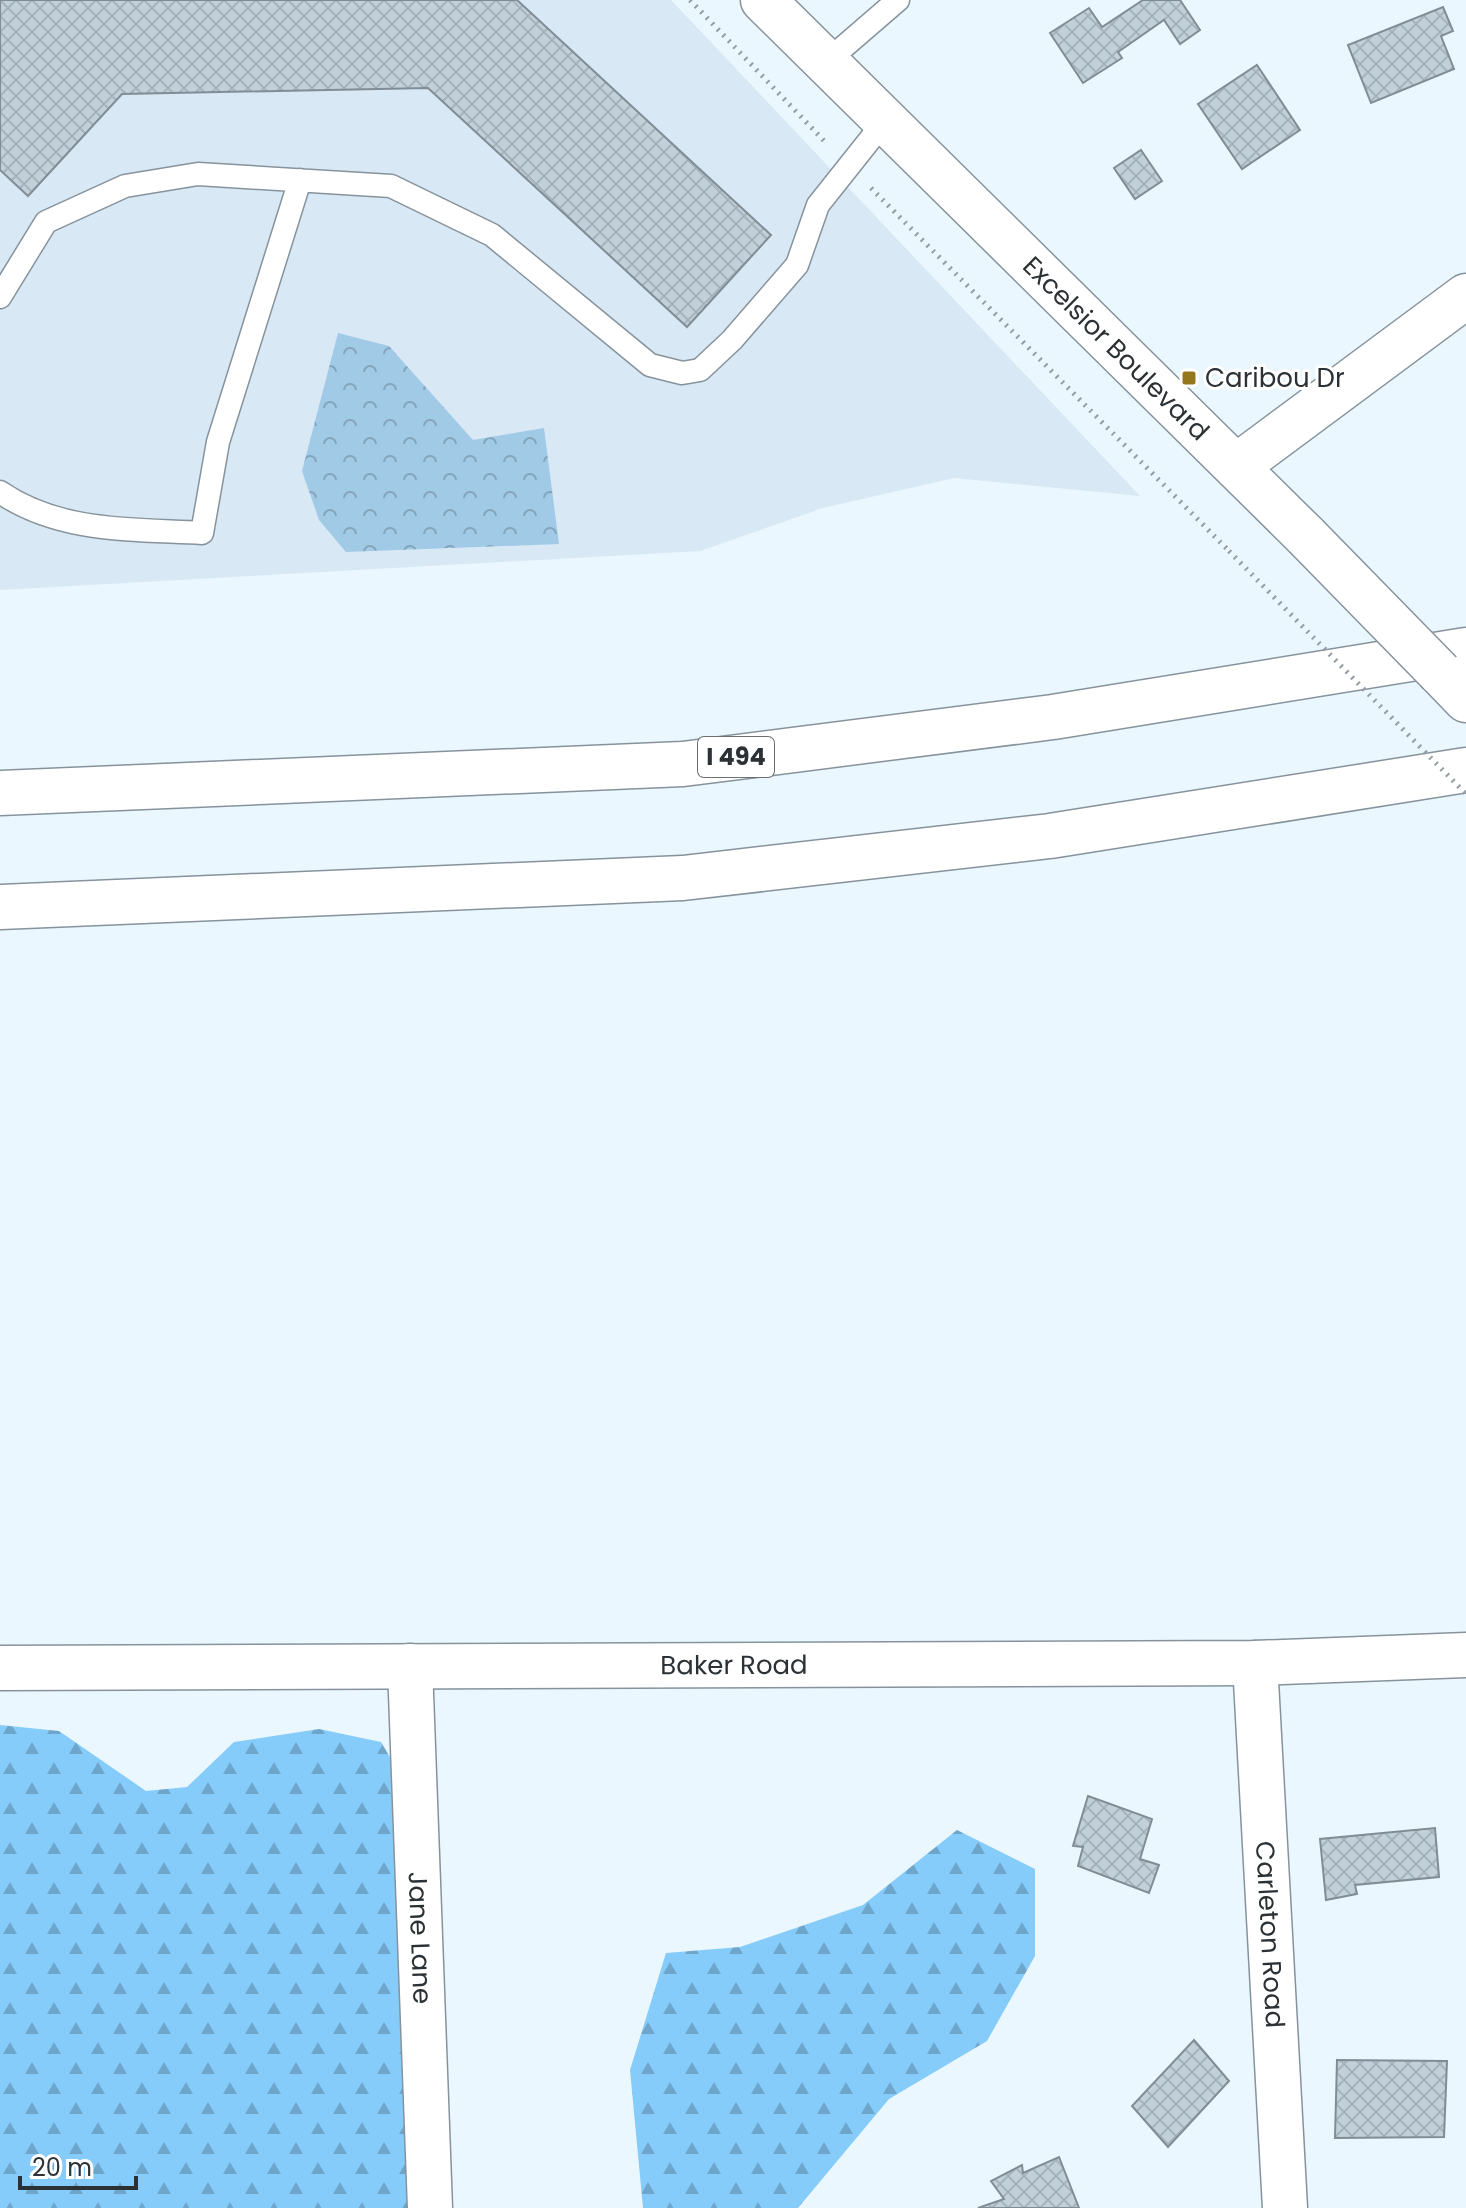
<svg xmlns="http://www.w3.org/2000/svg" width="1466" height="2208" font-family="Poppins,sans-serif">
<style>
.built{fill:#d8e8f4}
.forest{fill:url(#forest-firs)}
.park{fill:url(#park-crowns)}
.building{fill:url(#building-cross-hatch);stroke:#808d96;stroke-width:2}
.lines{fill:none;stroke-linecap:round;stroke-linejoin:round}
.lane-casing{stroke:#86939c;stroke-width:25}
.street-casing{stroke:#86939c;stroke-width:47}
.secondary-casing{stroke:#86939c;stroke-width:47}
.highway-casing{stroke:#86939c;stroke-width:47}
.path{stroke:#959da4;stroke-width:5;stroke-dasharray:2 6;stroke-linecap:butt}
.lane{stroke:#fff;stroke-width:22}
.street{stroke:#fff;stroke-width:44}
.secondary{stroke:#fff;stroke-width:44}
.highway{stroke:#fff;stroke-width:44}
.secondary-bridge-casing{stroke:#86939c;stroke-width:47;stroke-linecap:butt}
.path-bridge{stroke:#959da4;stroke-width:5;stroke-dasharray:2 6;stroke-linecap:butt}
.secondary-bridge{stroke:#fff;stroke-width:44}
.poi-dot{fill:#94761d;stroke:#fff;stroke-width:3}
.labels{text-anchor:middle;stroke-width:6;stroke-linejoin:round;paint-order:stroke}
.shield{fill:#fff;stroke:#6b6f72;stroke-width:2}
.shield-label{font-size:24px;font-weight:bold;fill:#2c3135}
.street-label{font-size:26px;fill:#2c3135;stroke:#fff}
.poi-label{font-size:26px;fill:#2c3135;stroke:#fff;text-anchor:start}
</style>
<defs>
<pattern id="forest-firs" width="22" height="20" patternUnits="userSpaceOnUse" patternTransform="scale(2)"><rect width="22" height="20" fill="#86ccfa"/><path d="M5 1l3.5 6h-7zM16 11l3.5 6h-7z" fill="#6ea6cb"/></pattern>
<pattern id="park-crowns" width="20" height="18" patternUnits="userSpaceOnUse" patternTransform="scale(2)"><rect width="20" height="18" fill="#a1cae7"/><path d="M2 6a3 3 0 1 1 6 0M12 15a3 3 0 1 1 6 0" fill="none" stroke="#83a5bc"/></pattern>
<pattern id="building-cross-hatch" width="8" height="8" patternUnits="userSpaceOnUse" patternTransform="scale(2)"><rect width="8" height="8" fill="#c2d0da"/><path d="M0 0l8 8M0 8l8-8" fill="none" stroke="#a7b3bc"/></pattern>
</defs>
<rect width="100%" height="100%" fill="#ebf7ff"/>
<path class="built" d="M0,0H671L1140,496L954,478L823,508L700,551L0,590Z"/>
<path class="forest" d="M0,1725L59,1731L146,1791L187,1787L234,1742L319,1729L381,1742L415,1799L430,2208H0Z
M957,1830L1035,1869V1956L987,2041L889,2099L798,2208H643L630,2070L666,1953L740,1947L863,1905Z"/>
<path class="park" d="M338,333L389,346L473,440L544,428L559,544L346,552L319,520L302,471Z"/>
<path class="building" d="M0,0H517L771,235L687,327L428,88L122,94L28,196L0,170Z
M1143,0H1180L1200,30L1180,44L1164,20L1118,52L1122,58L1083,83L1050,33L1089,8L1102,27Z
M1443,7L1453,31L1441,36L1454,69L1371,103L1348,45Z
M1257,65L1300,130L1242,169L1198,104Z
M1141,150L1162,181L1135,199L1114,168Z
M1088,1796L1152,1819L1140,1859L1159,1865L1149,1893L1078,1866L1083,1847L1073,1846Z
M1435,1828L1439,1877L1355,1885L1357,1894L1326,1900L1320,1839Z
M1194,2040L1229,2081L1168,2147L1132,2106Z
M1337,2060L1447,2061L1444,2137L1335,2138Z
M1059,2157L1079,2208H978L1004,2199L991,2181L1022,2165L1023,2173Z"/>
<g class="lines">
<defs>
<path id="lane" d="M825,63L898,0
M0,297L46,222L125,186L198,174L391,186L492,235L650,365L682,373L700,370L732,340L797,265L818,205L884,122
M0,492C60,533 132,529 202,533L218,442L300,180"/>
<g id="street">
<path d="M1237,466L1466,296"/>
<path id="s1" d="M1255,1663L1285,2208"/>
<path id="s2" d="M410,1666L430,2208"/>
</g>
<g id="secondary">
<path id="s3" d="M763,0L1306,536"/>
<path d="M1440,673L1466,700"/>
<path id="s4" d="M0,1668L1255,1663L1466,1655"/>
</g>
<path id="highway" d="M0,793L683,764L1053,717L1466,650
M0,907L683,878L1050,836L1466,770"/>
</defs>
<use href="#lane" class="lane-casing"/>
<use href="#street" class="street-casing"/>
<use href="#secondary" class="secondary-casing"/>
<use href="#highway" class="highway-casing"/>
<path class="path" d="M690,0L827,144
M871,188L1229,551"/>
<use href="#lane" class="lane"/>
<use href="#street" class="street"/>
<use href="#secondary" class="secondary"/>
<use href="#highway" class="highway"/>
<defs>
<path id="secondary-bridge" d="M1306,536L1440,673"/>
</defs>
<use href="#secondary-bridge" class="secondary-bridge-casing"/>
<path class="path-bridge" d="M1229,551L1466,794"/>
<use href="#secondary-bridge" class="secondary-bridge"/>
</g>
<rect class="poi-dot" x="1181" y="370" width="16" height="16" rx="4"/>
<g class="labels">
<rect class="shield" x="698" y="737" width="76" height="40" rx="6"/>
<g class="shield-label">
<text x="736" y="765">I 494</text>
</g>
<g class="street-label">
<text dy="9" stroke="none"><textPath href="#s3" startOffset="496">Excelsior Boulevard</textPath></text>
<text dy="9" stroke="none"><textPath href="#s4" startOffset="734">Baker Road</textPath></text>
<text dy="9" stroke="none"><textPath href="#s1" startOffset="272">Carleton Road</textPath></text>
<text dy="9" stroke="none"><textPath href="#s2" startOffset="272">Jane Lane</textPath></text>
</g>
<g class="poi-label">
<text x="1205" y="387">Caribou Dr</text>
</g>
</g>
<path d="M20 2176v12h116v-12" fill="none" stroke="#2c3135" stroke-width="4"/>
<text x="32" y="2176" font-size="24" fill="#2c3135" stroke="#ffffff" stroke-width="6" paint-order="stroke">20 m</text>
</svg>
